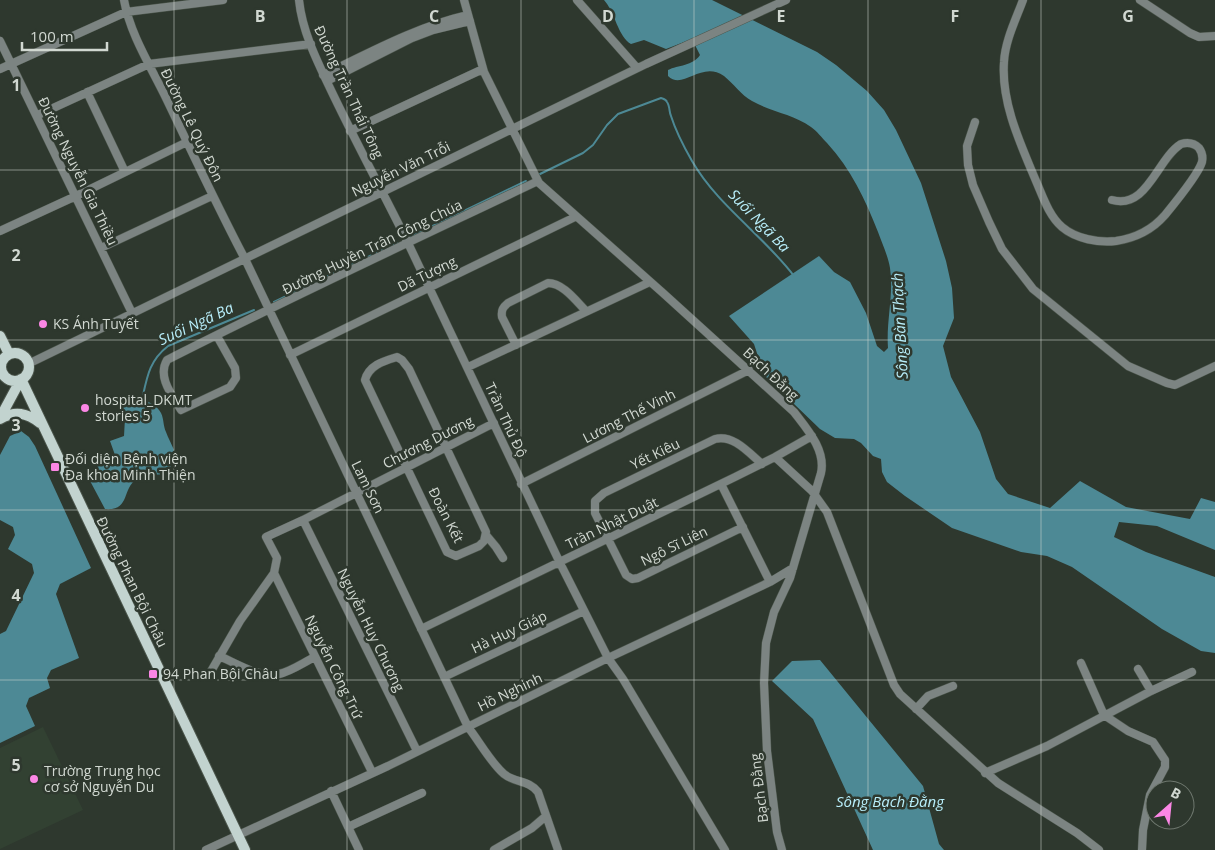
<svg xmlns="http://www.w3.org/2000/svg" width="1215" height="850" font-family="'Open Sans',sans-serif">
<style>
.built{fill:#324132}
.water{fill:#4d8995}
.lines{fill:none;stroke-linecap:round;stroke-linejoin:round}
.stream{stroke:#4d8995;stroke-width:2}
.minor-casing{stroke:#4b554b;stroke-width:9}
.major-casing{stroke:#4b554b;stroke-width:12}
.minor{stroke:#7c8482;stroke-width:8}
.major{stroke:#c2d3cf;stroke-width:10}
.grid{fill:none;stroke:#d1d8d1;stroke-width:1;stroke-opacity:0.55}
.poi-dot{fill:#fb87e5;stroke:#2e382e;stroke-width:2}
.labels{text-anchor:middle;stroke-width:5;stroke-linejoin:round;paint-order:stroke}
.street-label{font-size:14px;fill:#d1d8d1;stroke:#2e382e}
.poi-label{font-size:14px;fill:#d1d8d1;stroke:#2e382e;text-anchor:start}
.water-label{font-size:15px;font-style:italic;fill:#b8eefa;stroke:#2e382e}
.grid-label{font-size:16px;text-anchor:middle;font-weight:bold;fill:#d1d8d1;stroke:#2e382e;stroke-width:5;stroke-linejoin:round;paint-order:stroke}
</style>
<rect width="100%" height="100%" fill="#2e382e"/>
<path class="built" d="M43,727L83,810L0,849V748Z"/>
<path class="water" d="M604,0H712L817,52L836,65L867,91L884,110L896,130L921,183L946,261L952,288L954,318L943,346L951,377L980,432L996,479L1008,494L1050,508L1080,481L1126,507L1190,519L1201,498L1215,502V550L1157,526L1119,522L1114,537L1146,552L1215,577V653L1201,651L1162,629L1072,567L1047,556L1021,552L952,528L905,496L887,482L882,472L881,459L873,456L861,443L854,439L835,438L820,429L764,375L754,344L729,316L819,256L834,272L850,282L866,313L877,346L884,352L888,348C886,321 894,294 890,268C888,256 882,243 878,232C865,199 851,169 827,143C822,138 817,131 811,127C793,114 771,112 752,101C741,95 734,84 724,76C701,60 683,91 668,76V70C678,65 693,66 700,55L692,39L666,49L644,40L631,44C618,37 615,12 604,0Z
M139,398C146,400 158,406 161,413C164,419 163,426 166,432C174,453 182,454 165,474C156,475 145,474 137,479C121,489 131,511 105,509L89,479L91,471L115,455L110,441L124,436L125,418L122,404Z
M21,431L29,437L35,446L91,568L60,584L56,594L79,658L51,670L47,678L50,688L29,698L26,706L35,726L0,743V634L6,631L34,573L32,564L8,549L15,535L13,527L0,520V455L10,436Z
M820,660L923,786L939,844L944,850H873L813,719L772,681L792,661Z"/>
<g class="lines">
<path class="stream" d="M538,175L583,153L593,145L607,125L618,114L661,98C664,99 666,99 667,102C670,106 669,112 671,116C676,132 684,147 692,161C718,206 763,235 794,276
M410,237L526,181
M274,302L397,243
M142,400C147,377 149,361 168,346L254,310"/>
<defs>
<path id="minor" d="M124,0C130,34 151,67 166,98C192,152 217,206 245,259L468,727C479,741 491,763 504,774C515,783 529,780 538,792L558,850
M299,0C302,30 316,59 329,86C354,139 382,190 408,243L560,563L608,658L623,679L725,850
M464,0L484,72L539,183L663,293L794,412C807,429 826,450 821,473L790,578L774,612L766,643L764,683L767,751L777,832L782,850
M577,0L637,68
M1023,0C1016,19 1005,41 1004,62C1001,103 1021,145 1036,181C1043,197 1049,216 1062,227C1076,239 1099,243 1116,241C1136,238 1152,230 1165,215C1174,204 1198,175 1202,162C1203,157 1202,152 1199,148C1194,143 1188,142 1181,144C1157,159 1147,210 1112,200
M1140,0L1190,33L1199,37L1215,36
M0,41L132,313
M0,69L126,12L223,0
M323,75C371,52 416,27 468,15
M327,81L412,38L433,30L470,21
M87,92L125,172
M38,115L149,64L311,44
M975,122L967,146L968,165L973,185L989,222L1002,249L1033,289L1128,366L1167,383L1175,385L1215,366
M350,131L483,69
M0,231L76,196L187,142
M101,248L212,196
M217,336L235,368L236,378L230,387L181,410C172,395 157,377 167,360C289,298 414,240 538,181
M516,345L502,317C501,310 503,307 508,303L548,283C563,283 576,301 586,311
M290,355L575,217
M397,357L402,360L409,369L486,532L484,541L479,546L456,556L447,552L365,380C369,365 384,361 397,357Z
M28,364L646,64L786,0
M468,367L650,282
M775,457L812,491L827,512L894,685L900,694L998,783L1077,833L1099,850
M521,484L749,370
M721,484L770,582
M303,520L417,751
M743,527L638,578L632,579L626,575L595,513V501L604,493L715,439C733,434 749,453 762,464
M486,535L496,547L503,558
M274,573L372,772
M421,629L735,477L775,457L812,436
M219,656C236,663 260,679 279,674C292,671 304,662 315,657
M1081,663L1104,715L1128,731L1153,742L1165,760V767L1150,795L1143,830L1142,850
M1138,669L1151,691
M210,673L240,621L274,573L277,558L266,537L303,520L494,423
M444,677L584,611
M916,709L928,696L953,686
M985,773L1047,746L1151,691L1192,672
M331,791L359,850
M348,827L422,793
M206,850L388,766L608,658L770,582L793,568
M494,850L532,828L546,816"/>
<path id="major" d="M0,336L9,354
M1 367a14 14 0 1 1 28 0a14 14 0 1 1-28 0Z
M21,379L245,850
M0,418L21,379
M0,419C15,410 27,413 40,423"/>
</defs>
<use href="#minor" class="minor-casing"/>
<use href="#major" class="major-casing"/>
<use href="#minor" class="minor"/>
<use href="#major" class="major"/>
</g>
<path class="grid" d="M174,0V850M347,0V850M521,0V850M694,0V850M868,0V850M1041,0V850M0,170H1215M0,340H1215M0,510H1215M0,680H1215"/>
<g class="poi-dot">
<circle cx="43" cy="324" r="5"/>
<circle cx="85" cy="408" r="5"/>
<rect x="50" y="462" width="10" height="10" rx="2.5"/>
<rect x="148" y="669" width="10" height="10" rx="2.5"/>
<circle cx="34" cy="779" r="5"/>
</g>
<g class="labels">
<g class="street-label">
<text transform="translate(349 92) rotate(65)" y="5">Đường Trần Thái Tông</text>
<text transform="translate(192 125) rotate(64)" y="5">Đường Lê Quý Đôn</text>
<text transform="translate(401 169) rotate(-26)" y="5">Nguyễn Văn Trỗi</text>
<text transform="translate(78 171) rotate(64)" y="5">Đường Nguyễn Gia Thiều</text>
<text transform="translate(372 247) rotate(-26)" y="5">Đường Huyền Trân Công Chúa</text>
<text transform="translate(427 274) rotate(-26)" y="5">Dã Tượng</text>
<text transform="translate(771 374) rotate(43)" y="5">Bạch Đằng</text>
<text transform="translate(629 416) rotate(-27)" y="5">Lương Thế Vinh</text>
<text transform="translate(506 420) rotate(65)" y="5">Trần Thủ Độ</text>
<text transform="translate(428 442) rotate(-27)" y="5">Chương Dương</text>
<text transform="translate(655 454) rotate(-26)" y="5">Yết Kiêu</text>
<text transform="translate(368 487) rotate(64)" y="5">Lam Sơn</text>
<text transform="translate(446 515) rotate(63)" y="5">Đoàn Kết</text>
<text transform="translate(612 523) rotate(-26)" y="5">Trần Nhật Duật</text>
<text transform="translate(674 546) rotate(-26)" y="5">Ngô Sĩ Liên</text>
<text transform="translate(132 582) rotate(64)" y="5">Đường Phan Bội Châu</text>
<text transform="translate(371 630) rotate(64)" y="5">Nguyễn Huy Chương</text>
<text transform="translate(509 632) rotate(-25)" y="5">Hà Huy Giáp</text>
<text transform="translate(334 667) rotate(64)" y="5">Nguyễn Công Trứ</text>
<text transform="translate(510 692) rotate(-26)" y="5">Hồ Nghinh</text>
<text transform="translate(759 788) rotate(-97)" y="5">Bạch Đằng</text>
</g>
<g class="poi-label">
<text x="53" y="329">KS Ánh Tuyết</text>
<text x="95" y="405">hospital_DKMT<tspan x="95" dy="16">stories 5</tspan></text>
<text x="65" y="464">Đối diện Bệnh viện<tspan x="65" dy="16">Đa khoa Minh Thiện</tspan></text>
<text x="163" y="679">94 Phan Bội Châu</text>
<text x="44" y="776">Trường Trung học<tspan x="44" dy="16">cơ sở Nguyễn Du</tspan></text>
</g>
<g class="water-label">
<text transform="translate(759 221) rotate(46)" y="5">Suối Ngã Ba</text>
<text transform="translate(196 324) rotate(-25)" y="5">Suối Ngã Ba</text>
<text transform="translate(900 326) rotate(-93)" y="5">Sông Bàn Thạch</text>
<text x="890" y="807">Sông Bạch Đằng</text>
</g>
</g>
<g class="grid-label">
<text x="260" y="22">B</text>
<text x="434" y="22">C</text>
<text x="608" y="22">D</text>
<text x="781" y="22">E</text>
<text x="955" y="22">F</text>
<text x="1128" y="22">G</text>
<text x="16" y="91">1</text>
<text x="16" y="261">2</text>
<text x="16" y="431">3</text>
<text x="16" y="601">4</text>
<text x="16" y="771">5</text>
</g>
<g transform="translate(1170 805) rotate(27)"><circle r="24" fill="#2e382e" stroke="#6f786f"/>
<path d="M0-4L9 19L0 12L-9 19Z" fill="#fb87e5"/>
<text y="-8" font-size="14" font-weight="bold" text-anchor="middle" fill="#d1d8d1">B</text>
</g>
<path d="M22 42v8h85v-8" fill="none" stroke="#d1d8d1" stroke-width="2.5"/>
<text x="30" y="42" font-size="15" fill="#d1d8d1" stroke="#2e382e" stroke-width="4" paint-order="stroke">100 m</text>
</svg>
